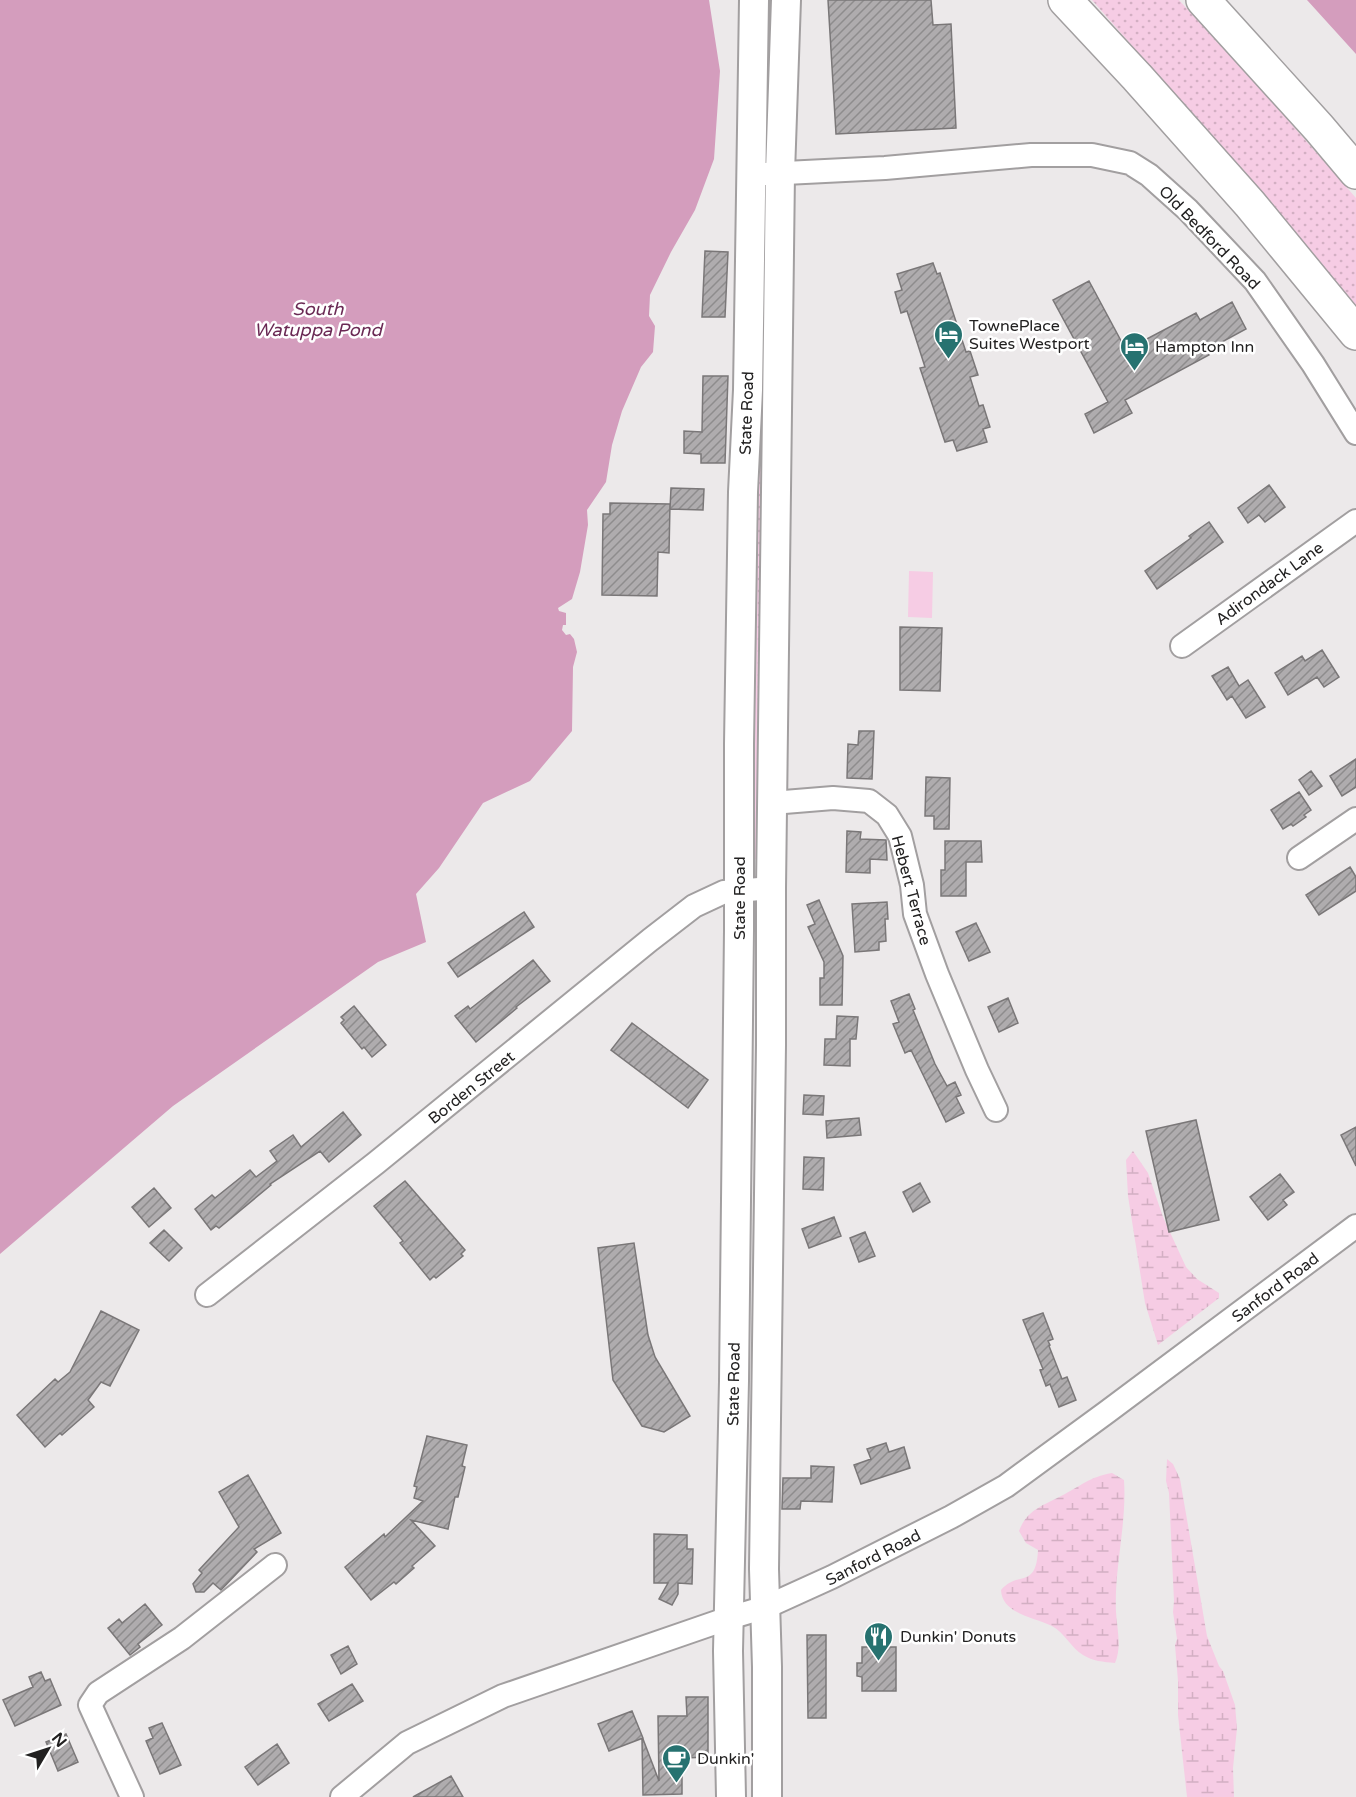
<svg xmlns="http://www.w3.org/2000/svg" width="1356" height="1797" font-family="'Varela Round',sans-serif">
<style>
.grass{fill:url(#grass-dots)}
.wetland{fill:url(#wetland-marsh)}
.garden{fill:#f6cce4}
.water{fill:#d49dbd}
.building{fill:url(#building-hatch);stroke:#7a7778;stroke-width:1.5}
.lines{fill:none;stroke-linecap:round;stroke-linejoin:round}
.minor-casing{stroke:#a29fa0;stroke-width:26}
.major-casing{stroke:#a29fa0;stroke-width:32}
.highway-casing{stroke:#a29fa0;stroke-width:36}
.minor{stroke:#fff;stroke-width:22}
.major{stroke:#fff;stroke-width:28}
.highway{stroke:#fff;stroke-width:33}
.labels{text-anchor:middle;stroke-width:5;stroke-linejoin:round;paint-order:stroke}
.street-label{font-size:16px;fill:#222121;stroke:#fff}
.poi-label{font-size:16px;fill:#222121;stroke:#fff;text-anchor:start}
.water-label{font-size:18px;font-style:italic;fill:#6a2954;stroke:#fff}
</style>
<defs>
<pattern id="grass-dots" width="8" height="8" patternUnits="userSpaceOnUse" patternTransform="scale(1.5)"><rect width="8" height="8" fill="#f6cce4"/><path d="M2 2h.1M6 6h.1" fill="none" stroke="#d3afc3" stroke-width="1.8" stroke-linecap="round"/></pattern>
<pattern id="wetland-marsh" width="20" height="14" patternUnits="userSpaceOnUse" patternTransform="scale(1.5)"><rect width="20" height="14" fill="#f6cce4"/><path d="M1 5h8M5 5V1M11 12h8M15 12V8" fill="none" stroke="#d3afc3"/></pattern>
<pattern id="building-hatch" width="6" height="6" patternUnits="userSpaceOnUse" patternTransform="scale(1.5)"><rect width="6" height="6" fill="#afacae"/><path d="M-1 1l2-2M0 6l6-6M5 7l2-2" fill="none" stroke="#8e8c8d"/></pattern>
</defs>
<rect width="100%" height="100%" fill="#ece9ea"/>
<path class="grass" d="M1092,0H1179L1272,102L1356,198V305L1276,210Z
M757,419H769L761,859H751Z"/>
<path class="wetland" d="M1133,1151L1148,1173L1163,1217L1186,1267L1197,1279L1219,1293V1298L1158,1345L1145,1303L1128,1196L1126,1160Z
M1167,1459L1173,1464L1180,1479L1207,1636L1219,1666L1223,1671L1235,1705L1237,1728L1233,1768L1234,1797H1187L1178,1715V1681L1175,1645L1177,1639L1173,1612L1174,1601L1169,1493L1166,1481Z
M1112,1473L1124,1480C1127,1524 1114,1568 1116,1612C1117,1629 1122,1647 1115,1663C1103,1662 1093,1661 1083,1655C1071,1648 1065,1633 1052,1626C1034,1617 1002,1614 1001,1590C1018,1570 1036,1590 1038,1550L1026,1543L1019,1531C1027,1510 1042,1506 1061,1496C1081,1486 1089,1477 1112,1473Z"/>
<path class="garden" d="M909,571L933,572L932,618L908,617Z"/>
<path class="water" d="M0,0H709L720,71L714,159L695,210L671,252L650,295L649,316L655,326L653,352L641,367L622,411L612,445L606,482L587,510L588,525L580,572L572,599L558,608L559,611L566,613V625H563L562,630L566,635L570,634L574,639L577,652L573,667L572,731L530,781L483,803L439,868L416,894L426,942L378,962L173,1106L0,1254Z
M1307,0H1356V54Z"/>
<path class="building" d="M828,0H931L933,25L951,24L956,128L836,134Z
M705,251L728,252L725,317H702Z
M933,263L937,274L940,273L966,352L970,351L978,375L970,377L979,406L983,405L990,427L983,429L987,442L957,451L953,440L945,442L920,368L925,367L907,311L901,313L895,292L902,290L897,274Z
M1089,281L1126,350L1196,313L1200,320L1232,302L1246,329L1207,350L1209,355L1125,400L1132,413L1094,433L1085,414L1108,402L1053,300Z
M703,376H728L725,463H701V454L684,453V431L702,432Z
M1269,485L1285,507L1265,522L1259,515L1248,523L1238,508Z
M671,488L704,489L703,510L670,509Z
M610,503L670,504L669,553L658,552L657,596L602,595L603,514H610Z
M1209,522L1223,542L1157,589L1145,571L1191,538L1189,536Z
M900,627L942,628L940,691L900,690Z
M1322,650L1339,677L1324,687L1317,677L1288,695L1275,673L1302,656L1305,661Z
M1228,667L1239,686L1248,680L1265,707L1246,718L1232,696L1227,700L1212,676Z
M859,731H874L872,779L847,778L848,744L858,745Z
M1356,759V787L1342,796L1330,776Z
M1311,771L1322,786L1309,795L1299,780Z
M926,777L950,778L949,829H934V816H925Z
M1299,792L1311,810L1304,815L1306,817L1293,826L1291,824L1283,829L1271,810Z
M847,831L861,832L860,839L886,840L887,860L870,859V873L846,872Z
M945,841H981L982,862H966V896H941V870H945Z
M1350,867L1356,877V891L1319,915L1306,895Z
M819,900L843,956L842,1005H820V978H824V962L808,927L815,924L807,905Z
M887,902L888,919H885L886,941L879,942V950L855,952L852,904Z
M524,912L534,927L458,977L448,963Z
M976,923L990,952L969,961L956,932Z
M533,960L550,981L516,1007L517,1008L476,1042L455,1016L468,1006L470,1009Z
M909,994L915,1009L913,1010L935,1064L947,1086L955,1082L961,1095L956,1097L964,1113L946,1122L911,1050L905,1053L893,1024L899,1022L891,1001Z
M1008,998L1018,1023L999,1032L988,1007Z
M354,1006L386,1045L372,1057L364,1047L362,1049L341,1023L344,1020L341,1017Z
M837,1016L858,1017L856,1039H850V1066L824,1065L825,1039H836Z
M632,1023L708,1080L688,1108L611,1050Z
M804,1095L824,1096L823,1115L803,1114Z
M343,1112L361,1135L329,1162L320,1151L270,1184L271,1185L219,1228L216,1226L211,1230L195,1209L212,1195L215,1198L250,1170L256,1177L277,1161L270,1151L293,1135L301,1147Z
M859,1118L861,1135L827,1138L826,1121Z
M1196,1120L1219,1220L1169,1232L1146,1131Z
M1356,1127V1166L1341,1135Z
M804,1157L824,1158L823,1190L803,1189Z
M1280,1174L1294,1192L1283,1200L1287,1205L1268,1220L1250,1197Z
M405,1181L465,1250L461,1254L463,1256L436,1278L434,1276L430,1280L400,1243L403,1241L374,1206Z
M920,1183L930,1202L913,1212L903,1192Z
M154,1188L171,1208L149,1227L132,1207Z
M834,1217L841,1236L809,1248L802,1229Z
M164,1230L182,1248L169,1261L150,1243Z
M865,1232L875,1256L859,1262L850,1238Z
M634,1243L648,1335L655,1357L690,1416L664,1432L642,1426L613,1380L598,1248Z
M101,1311L139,1330L110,1386L101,1382L88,1400L94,1407L62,1435L60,1433L45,1447L17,1415L55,1379L58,1382L70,1372Z
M1043,1313L1053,1339L1048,1341L1050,1345L1049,1346L1062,1379L1067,1377L1076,1400L1059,1407L1050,1384L1046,1386L1040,1370L1043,1369L1023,1320Z
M427,1436L467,1445L462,1466L465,1467L458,1497H455L448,1529L411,1520L435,1546L412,1566L414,1568L396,1584L394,1582L371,1600L345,1567L384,1534L385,1537L423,1501L414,1498L417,1487L414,1486Z
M886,1443L889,1452L904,1447L910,1468L861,1484L854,1465L871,1459L867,1449Z
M811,1466L834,1467L832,1502L801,1501L800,1509H782L783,1478H811Z
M248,1475L281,1533L254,1549L257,1552L221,1590L213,1583L204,1592H196L193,1584L202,1573L199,1570L239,1527L219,1492Z
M654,1534L687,1535V1549H693L692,1584L678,1583V1594L672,1605L659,1599L668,1583H654Z
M145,1604L162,1625L138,1644L140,1647L130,1655L108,1628L119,1619L122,1623Z
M807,1635H826V1718H808Z
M348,1646L357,1664L341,1674L331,1655Z
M862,1647H896V1691H862V1677L857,1676V1663H862Z
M41,1672L45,1681L50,1679L61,1705L15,1726L3,1700L33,1687L29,1677Z
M352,1684L363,1701L329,1721L318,1704Z
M686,1697H708V1757L684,1758V1770H682V1794L643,1795L642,1739H643L659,1781L658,1716H687Z
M632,1711L643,1738L609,1751L598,1724Z
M162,1723L181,1765L160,1774L146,1741L153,1738L149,1728Z
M66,1734L78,1762L58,1771L46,1742Z
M277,1744L289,1763L258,1785L245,1767Z
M451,1776L463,1797H413Z"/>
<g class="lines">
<defs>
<path id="minor" d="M765,174L885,168L1031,155H1092L1130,163L1149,175L1188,210L1255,281L1313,364L1356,433
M1182,646L1356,521
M772,803L833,798L869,801L887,815L900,836L912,885L915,914L937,974L977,1070L996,1110
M1299,858L1356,819
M207,1295L376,1163L650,940L694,906L724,892L771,888
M132,1797L90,1705L98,1693L182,1638L275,1565
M342,1797L407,1743L503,1696L729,1618L766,1607L832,1577L951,1517L1006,1486L1107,1412L1356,1226"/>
<path id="major" d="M731,1797L728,1651L734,1381L739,930V744L743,492L748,390L754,0
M767,1797V1667L764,1569L771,1045V888L780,173L786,0"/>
<path id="highway" d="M1065,0L1137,77L1250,204L1356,333
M1203,0L1319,128L1356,172"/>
</defs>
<use href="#minor" class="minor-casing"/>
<use href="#major" class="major-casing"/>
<use href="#highway" class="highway-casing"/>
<use href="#minor" class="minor"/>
<use href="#major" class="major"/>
<use href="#highway" class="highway"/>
</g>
<defs>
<symbol id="hotel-pin" viewBox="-11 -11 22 30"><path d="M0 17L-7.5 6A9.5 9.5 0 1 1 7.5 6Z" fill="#277270" stroke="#fff"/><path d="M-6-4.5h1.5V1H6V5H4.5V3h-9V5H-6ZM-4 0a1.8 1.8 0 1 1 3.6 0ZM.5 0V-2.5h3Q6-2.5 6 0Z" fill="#fff"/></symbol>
<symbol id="restaurant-pin" viewBox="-11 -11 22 30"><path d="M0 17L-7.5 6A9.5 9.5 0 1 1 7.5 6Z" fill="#277270" stroke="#fff"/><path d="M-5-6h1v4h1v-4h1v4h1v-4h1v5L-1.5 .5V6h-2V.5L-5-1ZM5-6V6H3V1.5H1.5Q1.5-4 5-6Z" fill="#fff"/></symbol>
<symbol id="cafe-pin" viewBox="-11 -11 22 30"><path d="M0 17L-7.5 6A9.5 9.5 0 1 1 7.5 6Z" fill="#277270" stroke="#fff"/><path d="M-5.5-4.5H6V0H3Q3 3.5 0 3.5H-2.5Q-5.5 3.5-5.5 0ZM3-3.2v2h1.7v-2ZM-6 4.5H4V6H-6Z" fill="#fff"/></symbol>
</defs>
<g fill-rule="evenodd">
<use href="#hotel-pin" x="932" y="318" width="33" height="45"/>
<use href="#hotel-pin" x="1118" y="330" width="33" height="45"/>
<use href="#restaurant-pin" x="862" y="1620" width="33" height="45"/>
<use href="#cafe-pin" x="660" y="1742" width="33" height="45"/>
</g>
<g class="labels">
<g class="street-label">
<text transform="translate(1210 237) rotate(46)" y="6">Old Bedford Road</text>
<text transform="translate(746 413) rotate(-88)" y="6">State Road</text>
<text transform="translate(1269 583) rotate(-36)" y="6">Adirondack Lane</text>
<text transform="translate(912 890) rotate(75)" y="6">Hebert Terrace</text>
<text transform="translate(739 898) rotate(-90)" y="6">State Road</text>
<text transform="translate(471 1087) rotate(-39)" y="6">Borden Street</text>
<text transform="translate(1275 1287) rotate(-37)" y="6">Sanford Road</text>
<text transform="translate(733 1384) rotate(-89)" y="6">State Road</text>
<text transform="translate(873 1557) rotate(-27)" y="6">Sanford Road</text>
</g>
<g class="poi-label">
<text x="969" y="331">TownePlace<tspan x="969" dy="18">Suites Westport</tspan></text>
<text x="1155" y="352">Hampton Inn</text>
<text x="900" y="1642">Dunkin' Donuts</text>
<text x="697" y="1764">Dunkin'</text>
</g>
<g class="water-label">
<text x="318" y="315">South<tspan x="318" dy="21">Watuppa Pond</tspan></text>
</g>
</g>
<g transform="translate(48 1749) rotate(51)" stroke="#ffffff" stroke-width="4.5" paint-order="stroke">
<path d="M0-4.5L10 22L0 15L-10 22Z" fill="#222121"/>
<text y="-9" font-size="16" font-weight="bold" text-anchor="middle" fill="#222121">N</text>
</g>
</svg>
